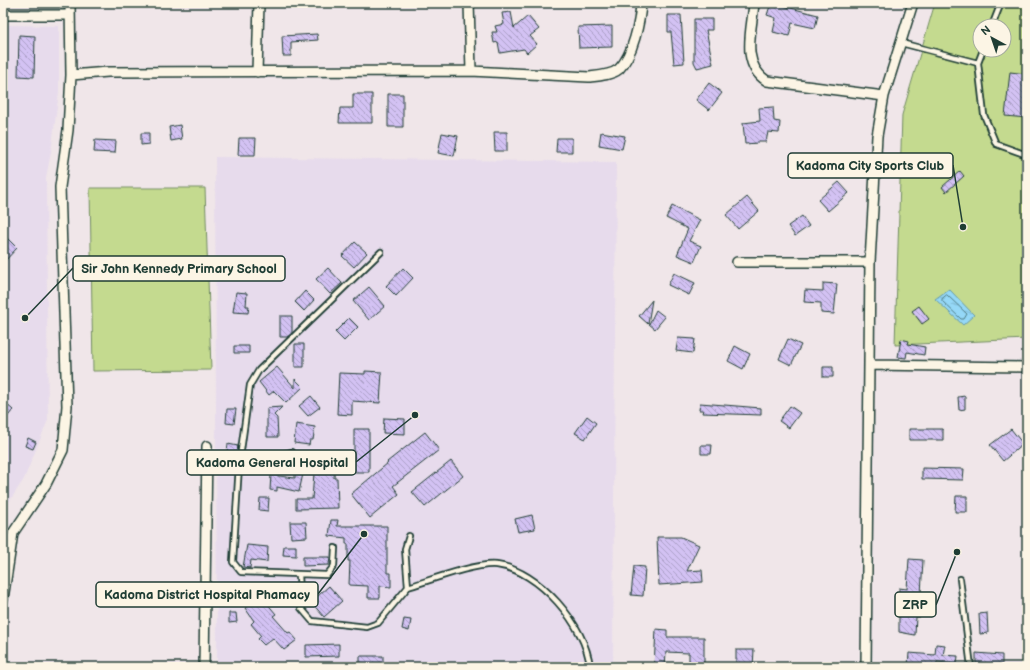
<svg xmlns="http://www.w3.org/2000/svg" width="1030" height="670" font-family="'Balsamiq Sans',sans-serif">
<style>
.built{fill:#e7dbec}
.garden{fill:#c4da8f;stroke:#728c62;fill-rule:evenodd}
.water{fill:url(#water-ripples);stroke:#669aa9}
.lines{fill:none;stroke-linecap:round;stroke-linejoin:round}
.shore{stroke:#4e7b82;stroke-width:1}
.building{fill:url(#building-back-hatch);stroke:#1f3d34}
.lane-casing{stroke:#1f3d34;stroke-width:8}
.street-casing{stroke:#1f3d34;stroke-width:12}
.lane{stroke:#fcf5e5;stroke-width:4.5}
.street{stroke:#fcf5e5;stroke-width:9}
.leader{fill:none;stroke:#1f3d34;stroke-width:1.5}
.callout-dot{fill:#1f3d34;stroke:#fcf5e5;stroke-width:1.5}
.callout{fill:#fcf5e5;stroke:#1f3d34;stroke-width:1.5}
.callout-label{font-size:13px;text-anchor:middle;font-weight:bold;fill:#1f3d34}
</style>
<defs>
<pattern id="water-ripples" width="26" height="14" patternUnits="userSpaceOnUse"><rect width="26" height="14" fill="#95d8f7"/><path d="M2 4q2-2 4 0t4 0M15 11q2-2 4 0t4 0" fill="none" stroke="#80bad4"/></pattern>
<pattern id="building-back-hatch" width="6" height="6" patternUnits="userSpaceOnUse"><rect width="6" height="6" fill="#d3c2f3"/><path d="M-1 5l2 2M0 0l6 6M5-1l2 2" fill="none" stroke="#ab9fc6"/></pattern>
</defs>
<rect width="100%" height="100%" fill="#f0e6e9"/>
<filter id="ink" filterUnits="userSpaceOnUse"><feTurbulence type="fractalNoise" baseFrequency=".025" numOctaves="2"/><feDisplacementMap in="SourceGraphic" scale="8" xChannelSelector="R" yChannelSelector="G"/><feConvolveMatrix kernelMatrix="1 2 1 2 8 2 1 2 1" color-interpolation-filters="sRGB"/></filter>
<g filter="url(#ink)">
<path class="built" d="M3,25L59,26V92L51,152L46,178L48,420L24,479L3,511Z
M215,157L616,162L613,667H217Z"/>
<path class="garden" d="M935,3H1027V339L895,345L902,115ZM980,26H1004V50H980Z
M90,188H205L211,370L93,371Z"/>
<path class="water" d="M949,289L974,315L963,325L935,299Z"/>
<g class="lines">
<path class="shore" d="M947,295L967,314L964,319H961L942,301V299Z"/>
</g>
<path class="building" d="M771,3L818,15L815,28L792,23L789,36L773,32L776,18L767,15Z
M511,12L514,28L528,16L539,29L530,36L537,44L527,53L524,49L500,53L498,42L494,43L492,32H497L495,26L504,24L502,13Z
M668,15H681L684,63L674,64L671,32H668Z
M694,19H712V30H706L713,64L697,68L694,62Z
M612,26V47L579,48L578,27Z
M317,34L318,40L291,42V56H283L282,36Z
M19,35L35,36L34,77L18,76Z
M1010,72L1027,74V118L1005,116Z
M709,83L722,93L709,110L696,100Z
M353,94H372V123H339L340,108H353Z
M388,94H403V127H388Z
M773,107L774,121L780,122L779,133L768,132L766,142H757L758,143L745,144L743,123L760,121L759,108Z
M180,125L182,139L171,141L169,127Z
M494,132H507V151H495Z
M601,132L625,136L622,149L599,145Z
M141,133H149V144L141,145Z
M442,133L458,136L454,156L438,153Z
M239,138H256L255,155H238Z
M557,138H572V152H556Z
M95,140L116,141L115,153L94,152Z
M960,171L964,176L946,192L942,187Z
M839,182L849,193L828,211L818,200Z
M747,197L759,211L738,229L726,215Z
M672,206L700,220L689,241L701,246L694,262L677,255L688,229L666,218Z
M802,216L809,226L795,236L788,226Z
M3,234L17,248L3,263Z
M355,242L367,253L354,267L342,256Z
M328,268L342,283L330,294L316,279Z
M403,268L413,278L396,296L386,286Z
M674,273L695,283L689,295L668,285Z
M823,283L837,284L834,314L821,313V303L804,302L805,290L823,291Z
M369,287L385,306L369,320L353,301Z
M305,291L314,300L304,311L295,302Z
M236,292L247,293L246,306H249L248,313L233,312Z
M652,300L648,324L639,316Z
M919,306L929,319L922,324L912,311Z
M656,310L665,317L655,329L649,324Z
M280,316H292V333L287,337H280Z
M349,318L358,327L344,341L335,332Z
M678,338L695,339L693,353L676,351Z
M788,339L801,345L791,365L779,359Z
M901,339L909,341L908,344L925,347L924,355L907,352L906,358L898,357Z
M295,344H304V367H295Z
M234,346H249V353H234Z
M735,346L750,354L743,369L728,361Z
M277,367L295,388V379L303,387L286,403L274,391L269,395L259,382Z
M823,367H833V377H823Z
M365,371L382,372L380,403L352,401V415L337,414L339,373L365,374Z
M311,396L320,407L308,416L299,406Z
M965,396V409L959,410L958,397Z
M3,401L13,410L3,422Z
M700,403L761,408V415L702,413L703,410H699Z
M790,406L800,413L789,428L779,421Z
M282,407L274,415L277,418L278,437H267V408Z
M227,409H236L234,424L226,423Z
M587,416L596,423L585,439L575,433Z
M384,418L405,419V434L383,433Z
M296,424L315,427L313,440H310L309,445L294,443Z
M354,429H369V472H354Z
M909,429H943V440H909Z
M1011,429L1023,444L1003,461L990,445Z
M425,432L439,450L393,486L399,494L370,518L351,494L388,463L387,462Z
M28,438L36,442L33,449L25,446Z
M228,444L238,446L236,460L226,459Z
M701,445H712L711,454H701Z
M295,459L306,460L299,492L277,487V491L270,490L271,475L295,478Z
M315,460L335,461L334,478H337L338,508L296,509V499H312Z
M451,461L463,476L425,507L412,492Z
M922,468L964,469L963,480L922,479Z
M956,496H967V512H955Z
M260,498H269L268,511L259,510Z
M532,515L535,529L518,532L515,519Z
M331,520H338L337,526H387V573H391V587L380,586V598H368V586L349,585L350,561H348V544H346V538L329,536Z
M290,522H306L307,537L291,538Z
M657,537H681L699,545L687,571L702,570L703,582L659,585Z
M247,545L268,547L267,562L251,560L250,568L243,567Z
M284,546H296V556L283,555Z
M303,557H330L329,565L303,566Z
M909,559L923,560L921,594H917L916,607H920V617H916L915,635L899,632V588L907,589Z
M634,566L645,567L643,596L631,595Z
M329,586L342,601L324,617L311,602Z
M261,596L276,614L273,616L288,633L290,632L297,640L284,650L273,638L264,645L258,639L261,636L251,624L254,621L245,608Z
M229,613H236L237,622L229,623Z
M987,613L988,633L980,634L979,614Z
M404,619L411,620L409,631L402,629Z
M656,629L667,630V637H704V667H689V653L666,652L665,667H654Z
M339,644V656L306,657V645Z
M936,644L945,645L943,655L958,656L957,664L937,662L936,667L908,666L909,653L935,655Z
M736,650H754L753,667H736Z
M976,653L1002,655V664L976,663Z
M360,656H383V667H360Z"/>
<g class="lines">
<defs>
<path id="lane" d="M992,26L1001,3
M901,43L978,63L984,115L996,144L1024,154
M978,63L983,50
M207,468L239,465L292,452
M335,548L334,566L327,575L241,572L233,562L239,465L250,385L259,370L381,252
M299,575L301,608L312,621L367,627L378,623L408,587L405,549L409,536
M960,579L971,667
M408,587C428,581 478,562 497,565C538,570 586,625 590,667"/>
<path id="street" d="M469,3L471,71
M754,3C752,30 740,64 767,81L884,96
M3,15H70
M257,72L259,3
M71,75L108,72L471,71L589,77C598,76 612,75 619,69C633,55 640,22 641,3
M737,262H870
M869,365L1027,367
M3,599L13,533L46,484L63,450L67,406L60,187L68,130L71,75L70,3
M204,667L207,446
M866,667L870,262L877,136L884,96L913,3"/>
</defs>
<use href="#lane" class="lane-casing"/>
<use href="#street" class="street-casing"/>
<use href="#lane" class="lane"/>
<use href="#street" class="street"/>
</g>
</g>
<path class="leader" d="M963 227L953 165M25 318L73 268M415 415L356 462M364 534L318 594M957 552L936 605"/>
<g class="callout-dot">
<circle cx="963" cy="227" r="4"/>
<circle cx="25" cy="318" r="4"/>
<circle cx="415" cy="415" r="4"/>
<circle cx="364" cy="534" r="4"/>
<circle cx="957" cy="552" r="4"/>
</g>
<g class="callout">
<rect x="788" y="153" width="165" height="25" rx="4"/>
<rect x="73" y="256" width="212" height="25" rx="4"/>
<rect x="187" y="450" width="169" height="25" rx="4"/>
<rect x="96" y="582" width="222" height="25" rx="4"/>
<rect x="895" y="592" width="41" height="25" rx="4"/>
</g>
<g class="callout-label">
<text x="870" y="170">Kadoma City Sports Club</text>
<text x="179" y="273">Sir John Kennedy Primary School</text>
<text x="272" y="467">Kadoma General Hospital</text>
<text x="207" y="599">Kadoma District Hospital Phamacy</text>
<text x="915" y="609">ZRP</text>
</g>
<rect width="1030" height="670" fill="none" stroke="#fcf5e5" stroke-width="16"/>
<rect x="8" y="8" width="1014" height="654" fill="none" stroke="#1f3d34" stroke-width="1.5" filter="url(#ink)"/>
<g transform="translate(992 38) rotate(320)"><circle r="19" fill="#fcf5e5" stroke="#a4ab9e"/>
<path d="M0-3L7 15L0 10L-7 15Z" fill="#1f3d34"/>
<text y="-6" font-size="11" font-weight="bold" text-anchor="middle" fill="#1f3d34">N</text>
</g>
</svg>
